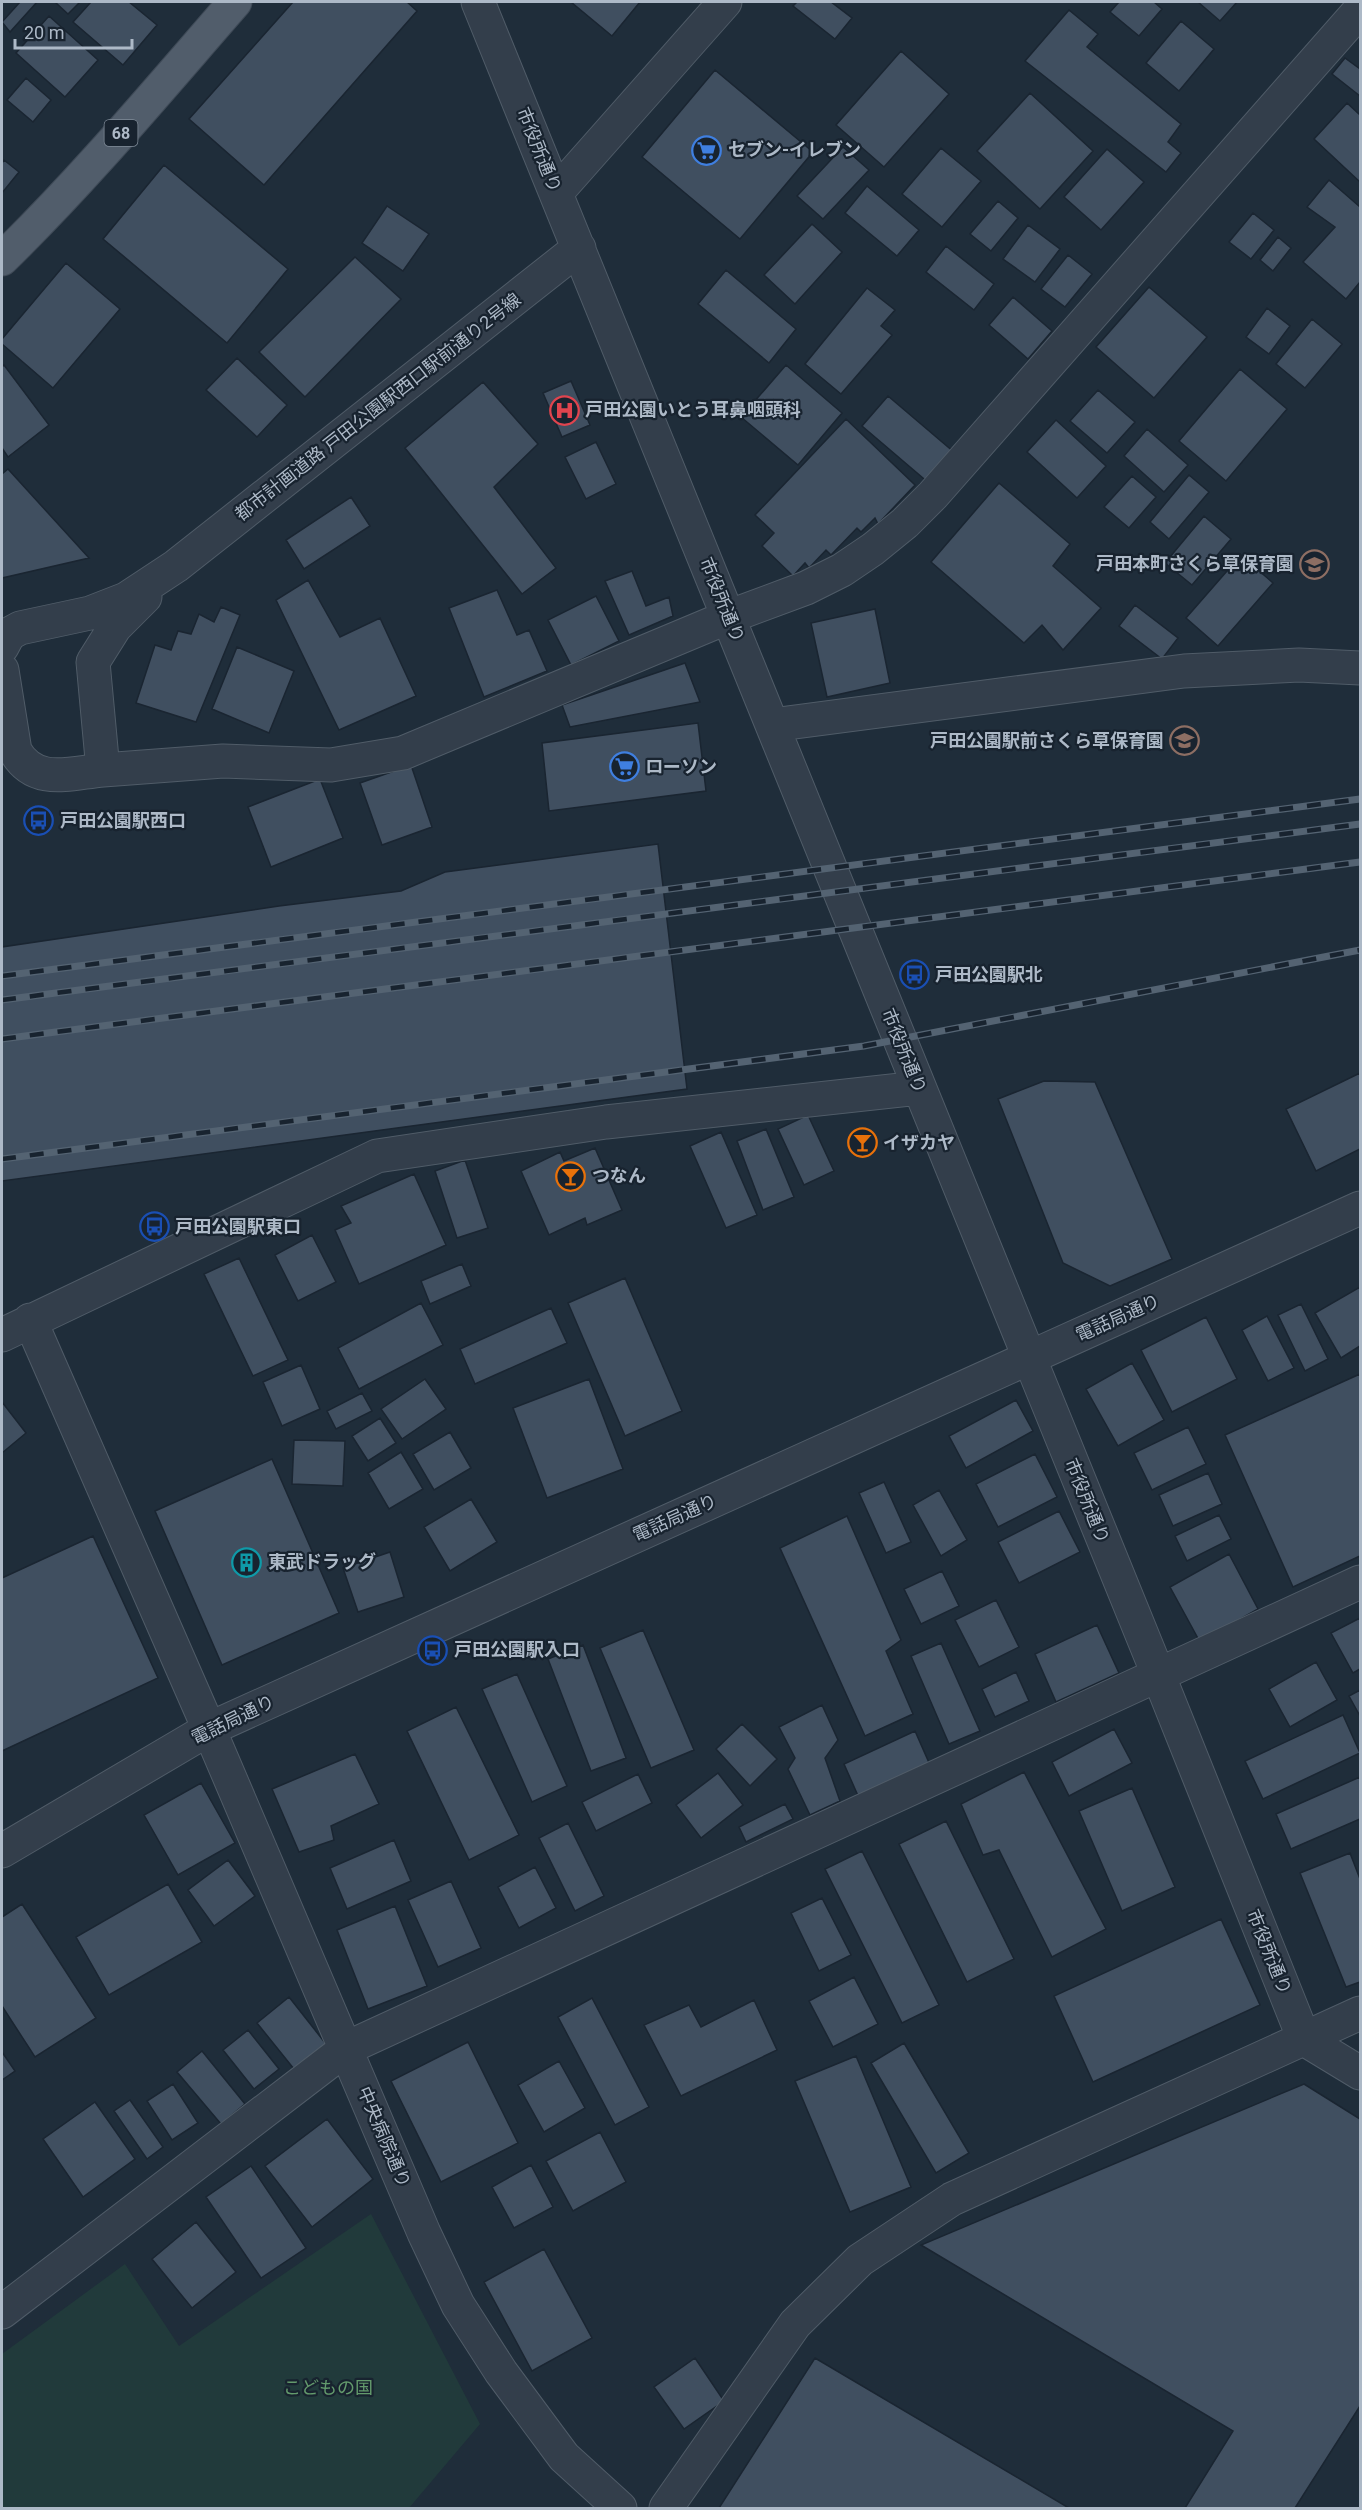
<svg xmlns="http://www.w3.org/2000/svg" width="1362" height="2510" font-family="Roboto,'Noto Sans JP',sans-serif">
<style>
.green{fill:#213a3b}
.building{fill:#404f60;stroke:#1a2531;stroke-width:1.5}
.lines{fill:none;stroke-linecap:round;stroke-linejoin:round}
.minor-casing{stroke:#505c68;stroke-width:35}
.major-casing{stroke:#3f4a57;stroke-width:35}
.minor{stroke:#333e4b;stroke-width:33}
.major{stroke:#515d6b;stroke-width:33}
.rail-casing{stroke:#546372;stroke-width:7}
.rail{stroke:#18232f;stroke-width:4.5;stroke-dasharray:14;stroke-linecap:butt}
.labels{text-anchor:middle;stroke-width:4.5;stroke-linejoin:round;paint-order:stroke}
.shield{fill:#18232f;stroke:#808c99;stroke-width:1.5}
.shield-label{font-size:16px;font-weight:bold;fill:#adb9c7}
.street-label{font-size:18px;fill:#adb9c7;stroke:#18232f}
.poi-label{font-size:18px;font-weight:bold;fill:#adb9c7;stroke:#18232f;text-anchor:start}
.park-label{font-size:18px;fill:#639a6c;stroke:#18232f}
</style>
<rect width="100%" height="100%" fill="#1f2d3a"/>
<path class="green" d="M371,2214L480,2424L409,2508H2V2354L125,2264L179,2346Z"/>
<path class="building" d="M20,2H37L10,32L2,22Z
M55,2H80L68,14Z
M91,2H129L157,25L123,65L73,22Z
M293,2H407L417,11L264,185L189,119Z
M571,2H640L612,36Z
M797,2H831L852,18L835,39L793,6Z
M1119,2H1154L1162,9L1139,36L1110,12Z
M1198,2H1237L1220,21Z
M1069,10L1098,34L1087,47L1181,124L1168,142L1181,153L1166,172L1025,61Z
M49,16L98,60L65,97L16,53Z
M1181,21L1214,49L1179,91L1146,63Z
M901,51L949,94L884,167L836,125Z
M1345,58L1360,69V96L1332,74Z
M715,70L813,152L740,239L642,157Z
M26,78L51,100L33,122L7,100Z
M1030,93L1093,151L1040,209L977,151Z
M1347,103L1360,115V182L1314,139Z
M843,147L869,170L823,219L797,196Z
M941,148L981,181L942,227L902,194Z
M1107,149L1144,182L1101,230L1064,197Z
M4,160L19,172L2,193V163Z
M164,165L288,269L227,343L103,239Z
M1329,180L1360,207V282L1346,299L1303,262L1335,227L1307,207Z
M867,186L919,230L897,256L845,213Z
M998,201L1018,218L991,251L970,234Z
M387,206L429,234L403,271L362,243Z
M1253,213L1274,230L1251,259L1229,242Z
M812,224L842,252L795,304L764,275Z
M1028,225L1060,249L1035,282L1003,259Z
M1278,237L1291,248L1273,271L1260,260Z
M946,246L994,284L974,310L926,272Z
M1068,255L1092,274L1065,307L1041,289Z
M355,257L401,299L305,397L259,352Z
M66,263L120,309L53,388L2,344V339Z
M726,270L796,329L769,363L698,304Z
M1149,287L1207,337L1154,398L1096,347Z
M867,288L895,310L881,326L892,335L841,394L805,364Z
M1013,297L1052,331L1028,359L989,325Z
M1267,308L1290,326L1269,354L1246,337Z
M1312,319L1342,344L1305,388L1276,364Z
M237,358L287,405L257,437L206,390Z
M4,365L49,425L8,457L2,448V367Z
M786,365L842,413L798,465L741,417Z
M1240,369L1287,409L1226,481L1179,441Z
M571,381L590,425L562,437L543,393Z
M483,382L538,444L494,487L556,568L522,594L405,448Z
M1098,390L1135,422L1107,453L1070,421Z
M888,396L955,453L930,484L862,426Z
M846,419L915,485L878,524L875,518L861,532L857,528L831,555L826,550L809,568L805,563L793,576L762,546L774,533L755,515Z
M1056,420L1106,466L1077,498L1027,452Z
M1147,429L1188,465L1164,492L1124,456Z
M596,442L616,484L586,499L565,457Z
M8,469L89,558L2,578V474Z
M1189,475L1209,492L1169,539L1150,522Z
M1132,476L1156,497L1129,528L1104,507Z
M999,483L1070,544L1053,566L1101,608L1063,650L1042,625L1024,643L931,562Z
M351,497L370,526L304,569L286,540Z
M1204,516L1231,539L1192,585L1165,563Z
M1241,555L1273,583L1218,646L1186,618Z
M632,571L646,606L669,597L673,616L629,635L605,581Z
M308,580L340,637L380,618L416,696L339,730L276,600Z
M497,590L517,635L529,630L547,671L484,697L449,608Z
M596,596L619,641L571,665L548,620Z
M1135,605L1178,638L1162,659L1119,626Z
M221,607L240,615L196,722L136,703L155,645L171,650L178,631L191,634L199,614L214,622Z
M875,609L890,683L827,697L811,623Z
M237,647L294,671L269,733L212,709Z
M685,663L700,702L570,727L562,705Z
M698,723L706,791L549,811L542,743Z
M411,765L432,827L382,845L360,783Z
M320,779L343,838L271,867L248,807Z
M658,844L687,1089L2,1181V947L279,906L401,891L445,872Z
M1360,1073V1149L1316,1171L1286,1109Z
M1044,1081L1095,1082L1172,1259L1110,1286L1063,1263L998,1099Z
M808,1115L834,1171L804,1185L778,1129Z
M766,1129L794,1197L763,1210L737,1141Z
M721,1132L757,1215L726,1228L690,1146Z
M595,1148L622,1210L587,1225L585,1218L549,1235L521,1171L560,1152L564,1161Z
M465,1160L488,1228L457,1238L435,1171Z
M414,1174L446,1245L359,1284L335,1230L351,1223L341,1206Z
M312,1235L336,1282L298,1301L275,1255Z
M239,1258L288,1360L253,1376L204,1274Z
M462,1264L471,1286L430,1304L421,1281Z
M625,1278L682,1411L625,1436L568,1303Z
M1360,1287V1346L1341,1358L1315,1313Z
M421,1303L443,1345L359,1389L338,1348Z
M1301,1304L1328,1359L1305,1371L1278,1315Z
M551,1308L567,1343L475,1384L460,1349Z
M1267,1316L1294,1368L1268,1381L1242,1330Z
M1206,1317L1237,1379L1172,1412L1141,1350Z
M1132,1363L1164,1420L1118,1446L1086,1389Z
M301,1365L320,1409L282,1426L263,1382Z
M1360,1374V1556L1293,1587L1225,1435Z
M425,1379L446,1409L402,1439L381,1409Z
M589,1379L623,1469L547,1498L513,1408Z
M362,1393L372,1411L336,1429L327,1411Z
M1016,1400L1033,1431L966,1468L949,1436Z
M2,1402L26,1433L2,1453Z
M380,1418L396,1443L368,1461L352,1436Z
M1188,1427L1206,1464L1152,1490L1134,1453Z
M450,1432L471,1468L434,1490L413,1454Z
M294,1440L345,1441L343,1486L292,1484Z
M401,1452L423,1489L389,1509L368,1473Z
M1035,1454L1057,1497L998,1527L976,1484Z
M272,1459L339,1613L222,1665L155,1511Z
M1208,1473L1222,1504L1173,1526L1159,1495Z
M884,1482L911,1542L886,1553L859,1493Z
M939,1490L967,1540L941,1556L913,1505Z
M471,1499L497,1542L450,1571L424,1527Z
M1059,1511L1080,1552L1019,1583L998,1542Z
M1219,1515L1231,1539L1187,1561L1175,1536Z
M847,1516L901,1640L886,1651L913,1714L865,1736L780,1548Z
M93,1536L158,1678L2,1751V1578Z
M390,1552L404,1597L358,1612L343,1568Z
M1229,1554L1258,1609L1200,1642L1170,1587Z
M942,1571L959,1606L921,1624L904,1589Z
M996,1600L1019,1647L979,1667L955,1620Z
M1360,1618V1669L1353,1673L1331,1633Z
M1097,1625L1119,1673L1056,1702L1035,1654Z
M643,1630L694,1750L651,1768L600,1648Z
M941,1643L980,1731L949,1744L911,1656Z
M583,1645L626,1758L591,1771L548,1659Z
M1316,1662L1337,1700L1290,1727L1269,1689Z
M1016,1672L1029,1701L995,1717L982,1689Z
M517,1674L567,1786L532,1802L482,1689Z
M1360,1690V1716L1349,1696Z
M822,1705L838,1740L825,1758L840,1801L810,1815L788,1769L795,1758L779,1727Z
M456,1707L519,1835L469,1860L407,1731Z
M1343,1715L1360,1753L1263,1799L1245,1761Z
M742,1724L777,1759L750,1786L716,1749Z
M1114,1729L1132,1763L1069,1796L1052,1762Z
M915,1731L930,1765L859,1798L844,1764Z
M355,1754L379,1804L331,1826L334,1840L299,1852L272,1789Z
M1024,1772L1106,1929L1052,1957L999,1850L983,1855L961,1804Z
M718,1773L743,1805L701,1838L676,1805Z
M638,1774L652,1803L596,1831L582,1802Z
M1360,1777V1819L1291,1849L1276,1814Z
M201,1783L235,1843L178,1875L144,1815Z
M1132,1788L1175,1887L1122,1911L1079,1811Z
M785,1804L793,1819L746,1842L739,1827Z
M946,1821L1014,1959L967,1982L899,1844Z
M568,1823L604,1896L575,1911L539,1838Z
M394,1840L411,1881L347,1909L330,1868Z
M862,1851L939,2005L902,2023L825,1869Z
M1350,1853L1360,1879V1982L1346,1987L1300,1873Z
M228,1860L255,1896L214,1926L188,1890Z
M535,1867L556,1908L519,1928L498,1887Z
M451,1881L481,1948L438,1967L408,1900Z
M168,1884L202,1942L109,1995L76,1937Z
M822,1898L851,1955L819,1971L791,1913Z
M22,1904L96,2018L35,2057L2,2006V1917Z
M395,1906L427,1986L368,2009L337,1930Z
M1221,1919L1260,2005L1093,2082L1054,1996Z
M854,1977L878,2024L833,2047L809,2001Z
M289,1997L326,2044L294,2069L257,2023Z
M592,1998L649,2107L615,2125L558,2017Z
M754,2000L777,2050L681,2096L644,2025L689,2005L701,2027Z
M248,2030L279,2069L254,2089L223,2050Z
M468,2042L518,2143L441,2182L391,2081Z
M904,2043L969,2153L936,2173L871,2063Z
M202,2051L245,2104L221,2124L177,2072Z
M2,2052L15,2071L2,2080Z
M856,2056L911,2187L850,2212L795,2081Z
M559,2061L585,2108L544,2132L518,2085Z
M173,2084L198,2123L172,2140L147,2101Z
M1304,2084L1360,2119V2406L1295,2508H1185L1233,2431L921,2245Z
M130,2100L163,2147L147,2159L114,2111Z
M95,2102L135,2159L83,2197L43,2139Z
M327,2119L373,2179L312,2227L265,2166Z
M600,2132L626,2182L573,2211L546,2161Z
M531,2165L553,2207L514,2228L492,2187Z
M251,2166L306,2248L261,2278L206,2197Z
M196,2222L236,2272L192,2308L152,2259Z
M544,2249L592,2338L532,2371L484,2282Z
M695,2358L724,2401L684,2429L654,2387Z
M815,2358L1069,2508H719Z"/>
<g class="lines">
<defs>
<path id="minor" d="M478,2L1158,1674L1304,2039L1360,2073
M557,192L725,2
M2,647L9,634L20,628L90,613L126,599L176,566L579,248
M2,670L15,751C35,786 69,773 103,770L93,662L115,627L145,597
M772,725L1184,671L1299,665L1360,668
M103,770L223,761L331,765L403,753L728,617L806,588L842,570L873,549L905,523L933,495L1360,10
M30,1320L209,1729L424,2233L458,2305L501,2372L564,2457L620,2508
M2,1335L377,1156L606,1122L919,1088
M2,1851L209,1729L1360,1208
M2,2312L347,2048L1360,1582
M666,2508L795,2324L860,2260L952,2199L1360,2013"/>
<path id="major" d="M2,259C85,178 159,89 235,2"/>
</defs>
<use href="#minor" class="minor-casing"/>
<use href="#major" class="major-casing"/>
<use href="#minor" class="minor"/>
<use href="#major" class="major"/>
<defs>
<path id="rail" d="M2,976L1360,799
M2,1000L1360,824
M2,1039L1360,862
M2,1159L864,1046L1360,950"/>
</defs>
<use href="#rail" class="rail-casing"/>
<use href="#rail" class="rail"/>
</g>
<defs>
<symbol id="supermarket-ring" viewBox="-11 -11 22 22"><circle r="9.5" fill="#18232f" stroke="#3f7fe0" stroke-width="1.5"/><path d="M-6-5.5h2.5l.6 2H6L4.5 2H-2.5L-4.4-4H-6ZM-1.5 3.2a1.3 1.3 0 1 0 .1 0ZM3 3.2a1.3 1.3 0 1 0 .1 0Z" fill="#3f7fe0"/></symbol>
<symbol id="hospital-ring" viewBox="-11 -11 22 22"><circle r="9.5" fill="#18232f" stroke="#e0444e" stroke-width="1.5"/><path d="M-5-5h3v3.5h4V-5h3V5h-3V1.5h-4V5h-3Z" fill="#e0444e"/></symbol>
<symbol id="school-ring" viewBox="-11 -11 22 22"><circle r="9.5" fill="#18232f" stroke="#8d6e63" stroke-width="1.5"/><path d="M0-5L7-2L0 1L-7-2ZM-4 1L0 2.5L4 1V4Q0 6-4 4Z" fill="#8d6e63"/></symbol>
<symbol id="bus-ring" viewBox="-11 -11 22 22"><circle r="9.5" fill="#18232f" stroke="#1a4fb4" stroke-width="1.5"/><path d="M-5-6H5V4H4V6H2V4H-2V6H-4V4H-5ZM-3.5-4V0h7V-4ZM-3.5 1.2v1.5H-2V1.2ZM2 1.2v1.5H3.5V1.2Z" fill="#1a4fb4"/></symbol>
<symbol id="bar-ring" viewBox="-11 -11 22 22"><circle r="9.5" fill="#18232f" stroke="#e8710a" stroke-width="1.5"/><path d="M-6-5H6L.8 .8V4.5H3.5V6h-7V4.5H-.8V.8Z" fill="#e8710a"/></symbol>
<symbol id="building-ring" viewBox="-11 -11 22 22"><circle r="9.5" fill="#18232f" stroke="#0f9aa8" stroke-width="1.5"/><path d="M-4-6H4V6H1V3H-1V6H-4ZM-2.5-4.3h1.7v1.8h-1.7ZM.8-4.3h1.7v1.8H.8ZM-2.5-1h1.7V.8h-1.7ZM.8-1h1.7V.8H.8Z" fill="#0f9aa8"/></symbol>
</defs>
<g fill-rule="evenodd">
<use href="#supermarket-ring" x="690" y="134" width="33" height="33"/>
<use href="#hospital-ring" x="548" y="394" width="33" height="33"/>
<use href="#school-ring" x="1298" y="548" width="33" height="33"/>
<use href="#school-ring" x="1168" y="724" width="33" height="33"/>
<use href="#supermarket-ring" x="608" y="750" width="33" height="33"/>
<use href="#bus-ring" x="22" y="804" width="33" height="33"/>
<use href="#bus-ring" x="898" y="958" width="33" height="33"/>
<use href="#bar-ring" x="846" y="1126" width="33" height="33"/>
<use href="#bar-ring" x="554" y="1160" width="33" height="33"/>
<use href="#bus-ring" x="138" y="1210" width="33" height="33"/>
<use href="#building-ring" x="230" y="1546" width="33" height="33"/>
<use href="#bus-ring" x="416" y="1634" width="33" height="33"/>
</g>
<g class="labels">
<rect class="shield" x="104.5" y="120" width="33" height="26" rx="4.5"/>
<g class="shield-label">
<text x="121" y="139">68</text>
</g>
<g class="street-label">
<text transform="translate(539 150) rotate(68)" y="6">市役所通り</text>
<text transform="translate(378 407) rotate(-38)" y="6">都市計画道路 戸田公園駅西口駅前通り2号線</text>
<text transform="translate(722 600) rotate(68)" y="6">市役所通り</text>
<text transform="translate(904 1051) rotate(68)" y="6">市役所通り</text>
<text transform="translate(1118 1318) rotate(-24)" y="6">電話局通り</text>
<text transform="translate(1087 1501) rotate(68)" y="6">市役所通り</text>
<text transform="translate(675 1518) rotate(-24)" y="6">電話局通り</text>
<text transform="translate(233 1720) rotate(-26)" y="6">電話局通り</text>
<text transform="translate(1269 1952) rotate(68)" y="6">市役所通り</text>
<text transform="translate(384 2137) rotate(67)" y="6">中央病院通り</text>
</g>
<g class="poi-label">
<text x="728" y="156">セブン-イレブン</text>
<text x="585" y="416">戸田公園いとう耳鼻咽頭科</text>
<text x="1294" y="570" text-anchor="end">戸田本町さくら草保育園</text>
<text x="1164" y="747" text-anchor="end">戸田公園駅前さくら草保育園</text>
<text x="645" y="773">ローソン</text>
<text x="60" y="827">戸田公園駅西口</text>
<text x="935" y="981">戸田公園駅北</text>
<text x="883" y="1149">イザカヤ</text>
<text x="592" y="1182">つなん</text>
<text x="175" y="1233">戸田公園駅東口</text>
<text x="268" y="1568">東武ドラッグ</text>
<text x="454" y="1656">戸田公園駅入口</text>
</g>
<g class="park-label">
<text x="328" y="2394">こどもの国</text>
</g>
</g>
<rect width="1362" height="2510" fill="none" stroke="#adb9c7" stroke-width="6"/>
<path d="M15 39v9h117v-9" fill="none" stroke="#adb9c7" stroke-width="3"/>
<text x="24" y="39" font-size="18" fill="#adb9c7" stroke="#18232f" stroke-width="4.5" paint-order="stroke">20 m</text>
</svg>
